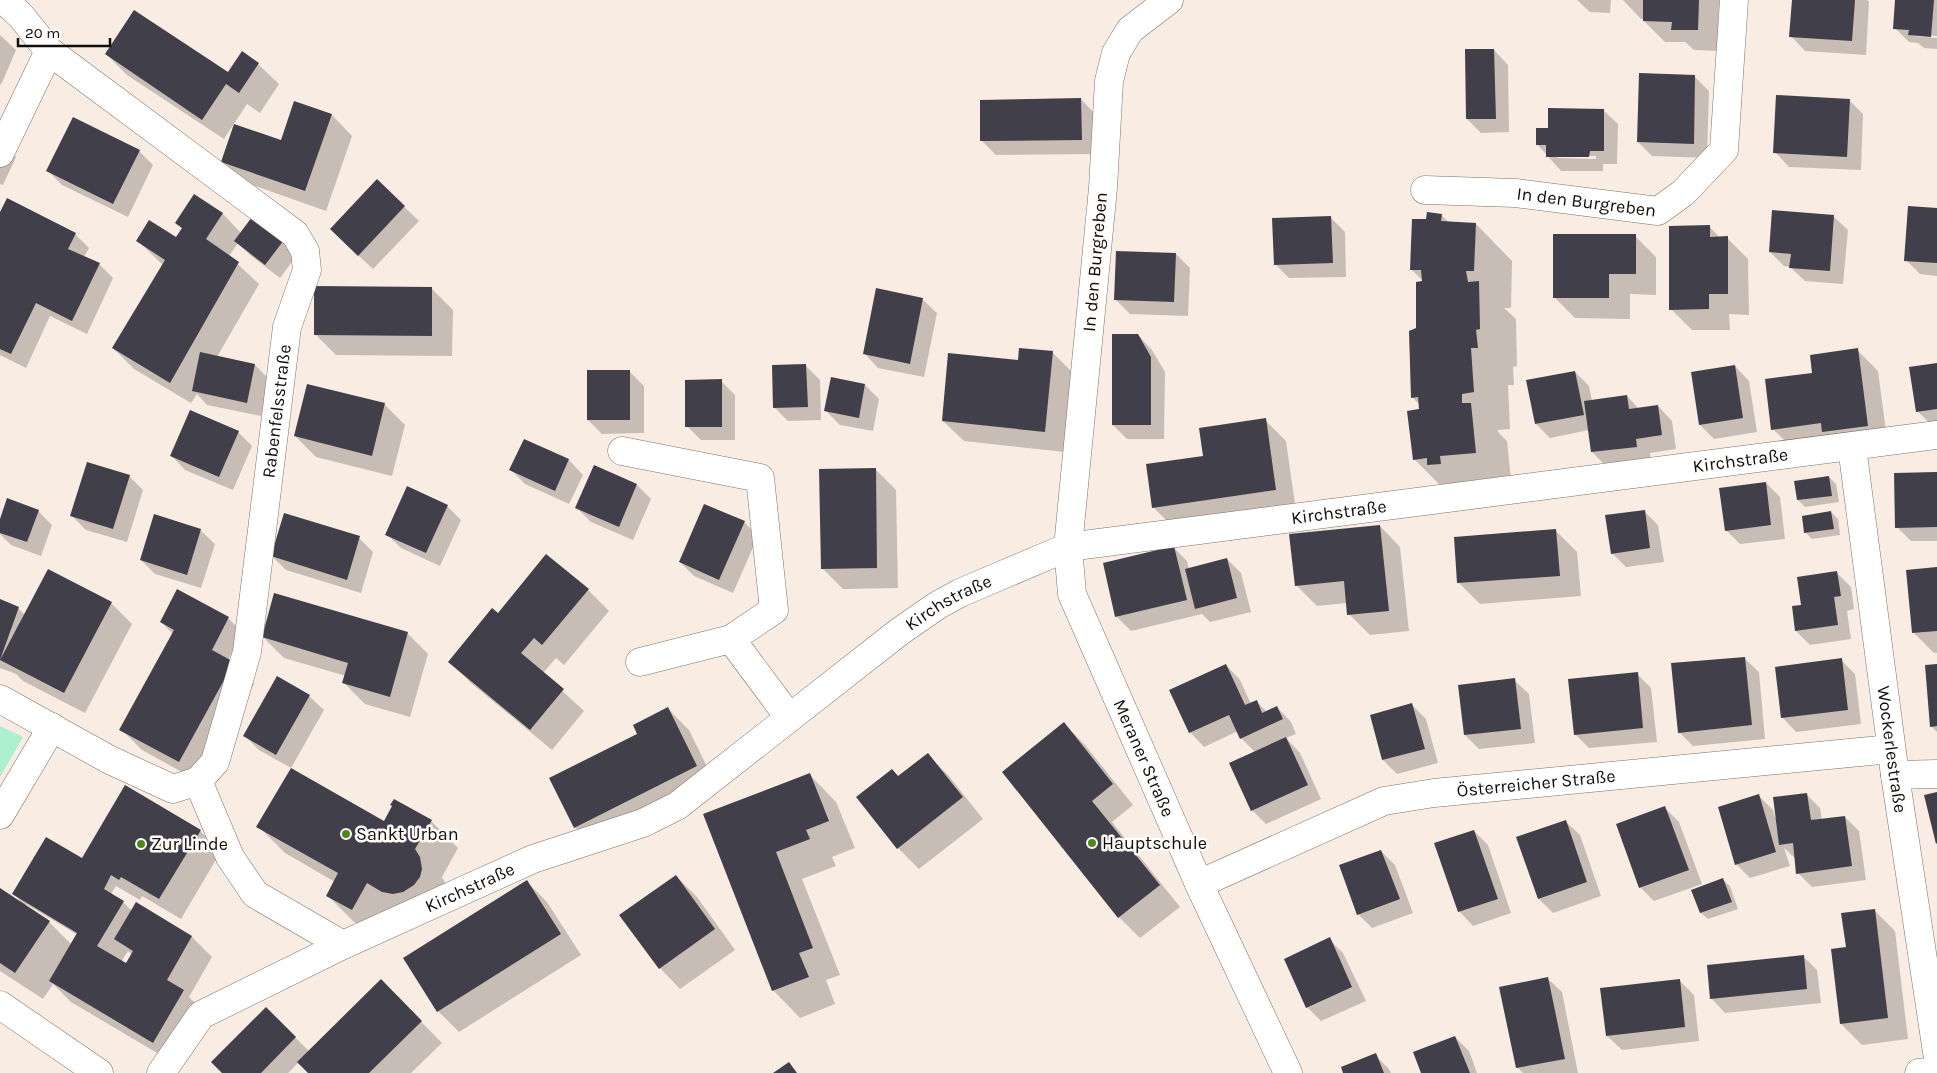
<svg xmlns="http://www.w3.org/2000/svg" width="1937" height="1073" font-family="Karla,sans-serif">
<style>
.green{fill:#acf0ce}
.shadow{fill:#0003;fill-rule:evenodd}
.building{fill:#403f4a}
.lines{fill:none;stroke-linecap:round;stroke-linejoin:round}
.minor-casing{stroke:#7c7269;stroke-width:29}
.major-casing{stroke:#7c7269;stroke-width:29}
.minor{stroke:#fff;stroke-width:28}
.major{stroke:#fff;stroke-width:28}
.poi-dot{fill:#4f861f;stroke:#fffcfa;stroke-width:2}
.labels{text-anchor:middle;stroke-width:5;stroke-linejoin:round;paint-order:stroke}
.street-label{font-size:18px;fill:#110d0a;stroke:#fffcfa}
.poi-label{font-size:18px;fill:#110d0a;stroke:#fffcfa;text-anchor:start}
</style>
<rect width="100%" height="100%" fill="#f9ede3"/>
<path class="green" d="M0,726L23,737L0,777Z"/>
<path class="shadow" d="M1577,0H1611L1610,13L1590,12Z
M1623,0H1719L1718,51L1694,50L1685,42H1665L1644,21V19H1641Z
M1793,0H1867L1869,2L1866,55L1805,51L1791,36Z
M1897,0H1937V36L1911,34L1914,36L1937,38V49L1924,48L1918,43L1909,42L1895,28Z
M0,35L16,50L1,85L0,84Z
M1494,50L1508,65L1509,132L1481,133L1467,119Z
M106,54L228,74L258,64L279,84L260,113L247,104L224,139L127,75Z
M1695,77L1709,91L1707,158L1652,156L1638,142Z
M1081,99L1095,114L1096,154L996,155L982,141Z
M1849,100L1863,114L1861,170L1789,167L1775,152Z
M295,103L332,115L352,136L326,211L244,182L223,161L281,142Z
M1603,110L1618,124L1617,164H1603V171H1561L1537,144L1549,130ZM1555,156H1596V159L1558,158Z
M0,141L16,157L3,185L0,184Z
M139,151L153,165L128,217L62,185L48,171Z
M377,181L419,221L373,269L345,243Z
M194,196L223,214L241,233L283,241L297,255L280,278L250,255L238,243L229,256L259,284L217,357L255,365L269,379L261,416L207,405L197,394L191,403L134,369L113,348L163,265L138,241L176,239L183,229L176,223Z
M1937,209V276L1920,274L1906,260Z
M1428,213L1442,216L1449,222L1476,224L1512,261L1511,308H1504L1516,319L1517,366L1513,367L1514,385H1508L1510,429L1498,430V432L1507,441L1512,489L1451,496L1414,459L1420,405L1412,397L1423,281L1411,269Z
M0,215L75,234L89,248L84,257L99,264L113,278L87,334L50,316L26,368L0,355Z
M1833,216L1848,230L1843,284L1805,281L1790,267L1784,266L1770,252Z
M1331,218L1345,232L1346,277L1289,278L1275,264Z
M1709,226L1720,238H1727L1748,259L1749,315L1729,314L1730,330H1692L1671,309Z
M1635,236L1656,257V295L1630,294V319L1575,318L1554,297Z
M1176,254L1190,268L1188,316L1130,314L1116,300Z
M432,289L453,310L452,356L336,355L315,334Z
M922,299L937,313L924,377L878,368L864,353Z
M1138,335L1152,350L1165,372L1164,439H1127L1113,425Z
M1857,350L1878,371L1888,446L1794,450L1773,429L1813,374Z
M1052,352L1073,373L1065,452L964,441L943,421L1019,361Z
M1937,364V425H1932L1917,411Z
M806,366L820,380L821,420L788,421L774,407Z
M1735,366L1749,381L1757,432L1714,439L1700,425L1692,373Z
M629,371L644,386V433L602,434L588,420Z
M1575,372L1589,386L1592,401L1627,396L1639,409L1658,406L1672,421L1676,449L1650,453L1651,460L1606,466L1592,452L1589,430L1550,438L1536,424Z
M721,381L735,395V440H701L687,426Z
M865,385L879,399L873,431L840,425L826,411Z
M384,404L405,425L392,476L316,457L295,436Z
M1265,420L1286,441L1296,511L1174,528L1153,507L1204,457Z
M238,432L252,446L233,490L185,470L171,455Z
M524,441L569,460L583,475L569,504L525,484L511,470Z
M875,469L896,490L898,588L843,589L822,568Z
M1937,473V541H1911L1897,527Z
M129,476L143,490L127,542L86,530L72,516Z
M1829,477L1836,484L1839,502L1805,507L1798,500Z
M1766,483L1780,497L1785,539L1740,544L1726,530Z
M637,485L651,499L633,540L591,522L577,508Z
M447,506L461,520L440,566L401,548L387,534Z
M38,511L52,525L41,556L11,545L0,534V523Z
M1644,511L1658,525L1664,562L1626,567L1612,553Z
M1831,512L1838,519L1840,535L1812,539L1805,532Z
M744,522L758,536L733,593L694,576L680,562Z
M1380,526L1400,547L1409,631L1370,635L1349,614L1347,603L1317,606L1296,585Z
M200,530L215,544L201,588L155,574L141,560Z
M1556,531L1577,552L1581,596L1480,604L1459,583L1455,538Z
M359,538L373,552L361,593L286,570L272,556Z
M1173,547L1187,561L1189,569L1227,559L1241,573L1251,612L1210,622L1202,614L1131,631L1117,617Z
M1937,569V653H1934L1913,632Z
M1837,573L1851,587L1854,609L1847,611L1851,639L1810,645L1796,631L1802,606Z
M588,590L609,611L564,665L556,658L543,673L584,711L552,750L471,683L450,662L498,615Z
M0,600L18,608L25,615L111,603L132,624L85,713L23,681L16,674L0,668Z
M228,618L242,632L228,660L233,663L254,684L200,782L142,750L121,729L173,634L161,622Z
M407,633L428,654L410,717L365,704L344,683L346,676L284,658L263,637Z
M1744,658L1759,672L1765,739L1693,746L1679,732Z
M1841,660L1855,674L1861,724L1796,732L1782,717Z
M1226,665L1240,680L1251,704L1256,701L1267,712L1277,707L1291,722L1296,734L1286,738L1300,753L1321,799L1266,824L1252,810L1255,752L1241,738L1238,731L1204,747L1190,732Z
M1937,665V732L1931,726Z
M1637,674L1651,688L1657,742L1589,748L1575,734Z
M277,678L309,696L324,710L291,768L259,750L245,736Z
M1514,680L1529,694L1535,743L1479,749L1465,735Z
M1412,705L1426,719L1438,763L1397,774L1383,760Z
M668,709L689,730L717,787L596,848L575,827L639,734Z
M1064,724L1085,745L1133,805L1112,822L1180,907L1140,938L1119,917L1003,772Z
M927,754L948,775L983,819L919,869L898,848L858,797L899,777Z
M809,774L836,802L855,848L832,857L836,866L802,879L840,975L826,980L835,1004L800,1018L773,990L705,814Z
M1806,794L1820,808L1822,820L1845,817L1859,831L1866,880L1812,887L1798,873L1795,858L1784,848L1790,866L1750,878L1736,864L1759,796L1773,810L1775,818Z
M1665,808L1679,822L1702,884L1654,901L1640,887Z
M431,821L458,848L442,877L447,886L380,937L354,922L327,895L335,882L285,853L258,826Z
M1565,821L1580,835L1601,896L1553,913L1539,899Z
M200,831L221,851L181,919L142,896L140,900L116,886L111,894L123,902L132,911L192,937L212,957L189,997L204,1012L174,1063L71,1002L53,984L43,999L0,971V890L23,904L14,894L82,860ZM26,904L78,935L72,945L49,922L25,906ZM128,951L132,955L126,965L121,962Z
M1474,831L1488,845L1511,913L1473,926L1459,911Z
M1381,851L1395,865L1413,913L1372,928L1358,914Z
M676,876L697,897L735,950L680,989L660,968Z
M1723,880L1730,886L1738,909L1708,919L1701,913L1693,890Z
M527,882L547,902L581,955L459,1032L438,1011Z
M1874,910L1895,931L1908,1039L1862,1045L1841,1024L1847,948Z
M1329,939L1343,953L1366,1001L1321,1021L1307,1007Z
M1803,956L1817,970L1821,1003L1725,1013L1711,998Z
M1547,978L1562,992L1578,1073H1523L1518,1068L1501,988Z
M1679,980L1694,995L1699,1041L1622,1050L1607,1036Z
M381,981L442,1043L411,1073H309L299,1062L288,1073H224L266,1009L309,1051Z
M1455,1037L1469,1051L1477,1073H1422Z
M1375,1055L1389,1069L1391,1073H1344Z"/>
<path class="building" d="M1643,0H1699L1698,30H1671L1672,22L1643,21Z
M1792,0H1855L1852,41L1789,37Z
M1895,0H1934L1931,37L1908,35L1909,30L1893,29Z
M134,10L228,72L242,51L259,63L239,93L226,84L202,120L105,54Z
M1465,49H1494L1496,119H1466Z
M1639,73L1695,75L1694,144L1637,142Z
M1776,95L1850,99L1847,157L1773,153Z
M1081,98L1082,140L980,141V100Z
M294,101L332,114L305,191L221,162L234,124L281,140Z
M1548,108L1604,109V151H1590L1589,157H1546V145H1536V128H1548Z
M73,117L140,150L113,204L46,171Z
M377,179L405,206L358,256L330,229Z
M194,194L223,213L206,239L239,262L170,383L112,348L165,260L136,241L149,220L176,237L182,228L175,223Z
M7,198L76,233L68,249L100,263L72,321L36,303L11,354L0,349V212Z
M1908,206L1937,208V263L1904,261Z
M1772,210L1834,215L1830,271L1789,268L1791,254L1769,252Z
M1427,212L1442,214L1441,221L1476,223L1474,271H1466L1468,282L1479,281L1480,329L1476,330L1478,348H1471L1474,392L1462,394V403H1471L1476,453L1440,456L1441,464L1427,465V458L1413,460L1407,411L1419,409L1418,397L1411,398L1409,331L1416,328V282L1422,281L1421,270H1410L1412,219H1426Z
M1331,216L1333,263L1274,265L1272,218Z
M252,217L284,240L265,265L234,241Z
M1710,225V237L1728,236V294H1709V309L1669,310V226Z
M1553,234H1636V274H1609V298H1553Z
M1116,251L1176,253L1174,302L1114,300Z
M314,286L432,287V336L314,335Z
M876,288L923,298L910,364L863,354Z
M1112,334H1138L1151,357V425H1112Z
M1019,348L1053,351L1045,432L942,421L948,353L1018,360Z
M1858,348L1868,426L1822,432L1821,423L1771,430L1765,379L1812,373L1810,355Z
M200,352L255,364L247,403L192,391Z
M1937,363V409L1916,412L1909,367Z
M806,364L808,407L773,408L772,365Z
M1735,365L1743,418L1699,425L1691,372Z
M587,370H630V420H587Z
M1575,371L1584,415L1535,424L1526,380Z
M831,377L865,384L859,418L824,411Z
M722,379V427H685V380Z
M307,384L385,403L372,456L294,436Z
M1627,395L1629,409L1658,405L1662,435L1636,439L1637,447L1591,452L1584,401Z
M190,410L239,431L219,477L170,456Z
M1266,418L1276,490L1152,508L1146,464L1203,456L1199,428Z
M524,439L569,459L555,491L509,470Z
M87,462L130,475L113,529L70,516Z
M594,465L637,484L619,527L575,508Z
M876,468L877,568L821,569L819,469Z
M1937,472V527L1895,528L1894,473Z
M1829,476L1832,496L1797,500L1794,481Z
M1766,482L1771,525L1725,531L1719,488Z
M407,486L448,505L426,553L385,535Z
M7,498L39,510L27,542L0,533V519Z
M704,504L745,521L719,580L679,562Z
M1645,510L1650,548L1611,554L1605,515Z
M1831,511L1834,529L1804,533L1802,516Z
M284,513L360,536L347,580L271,556Z
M154,514L201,529L187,575L140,560Z
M1380,525L1389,611L1347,615L1344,581L1295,586L1289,534Z
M1556,529L1560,576L1457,583L1454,537Z
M1174,546L1187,600L1115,617L1103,563Z
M546,554L589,589L542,645L534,638L521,653L564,689L530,730L448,662L492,608L498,613Z
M1227,558L1237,598L1195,609L1185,569Z
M1937,567V631L1912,633L1906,570Z
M48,569L112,602L64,693L0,660Z
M1837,571L1841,596L1834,597L1838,625L1795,631L1792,606L1801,605L1797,577Z
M177,589L229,617L212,650L234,662L179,762L119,730L174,630L160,622Z
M274,593L408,632L390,697L342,683L348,663L262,637Z
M0,599L19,607L0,660Z
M1745,657L1752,725L1678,733L1671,663Z
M1842,658L1848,710L1781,718L1775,667Z
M1226,664L1245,705L1257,700L1262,713L1277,706L1283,719L1240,739L1229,715L1189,733L1169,690Z
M1937,664V726L1930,727L1925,665Z
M1638,672L1643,728L1574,735L1568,679Z
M277,676L310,695L276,755L243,736Z
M1515,678L1521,729L1464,735L1458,685Z
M1412,703L1425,749L1382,760L1370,715Z
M668,707L697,766L574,828L549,778L637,734L633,725Z
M1064,722L1113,784L1092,801L1160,885L1118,918L1002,772Z
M1286,737L1308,785L1251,811L1229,763Z
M928,753L963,797L897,849L856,797L892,769L898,776Z
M291,768L384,821L392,806L390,805L394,799L432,820L415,849L420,857L422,869L420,877L414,885L403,892L393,894L382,892L367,883L352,910L326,896L338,873L256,827Z
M810,773L829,821L806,830L810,839L776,852L813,948L799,953L809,977L772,991L703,814Z
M125,785L201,830L159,899L121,877L119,880L111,875L104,889L124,901L97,946L126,963L133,951L114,939L136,902L192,936L167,980L184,990L153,1043L49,981L77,933L12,894L46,837L82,858Z
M1937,792V843L1936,844L1924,795Z
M1807,793L1811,820L1845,816L1852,866L1796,874L1793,843L1779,845L1773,797Z
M1759,794L1776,852L1735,865L1718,807Z
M1665,806L1689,870L1639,888L1616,824Z
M1566,820L1587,882L1538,899L1516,837Z
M1474,830L1498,899L1458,912L1434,843Z
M1381,850L1400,899L1357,915L1339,865Z
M676,875L715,929L659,969L619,915Z
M1723,878L1732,902L1700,913L1691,890Z
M527,880L561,934L437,1012L403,958Z
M0,888L50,921L15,973L0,963Z
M1875,909L1888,1018L1840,1024L1831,949L1846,947L1841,913Z
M1330,937L1352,987L1306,1008L1284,959Z
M1804,955L1807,989L1710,999L1707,965Z
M1548,977L1565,1059L1516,1068L1499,987Z
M381,979L422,1021L369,1073H308L297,1062Z
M1680,979L1685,1027L1606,1036L1600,988Z
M266,1007L296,1037L261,1073H222L211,1062Z
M1455,1036L1470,1073H1421L1413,1052Z
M1376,1053L1384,1073H1343L1341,1067Z
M789,1062L797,1073H773Z"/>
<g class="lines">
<defs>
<g id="minor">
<path id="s1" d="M1169,0L1130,30L1116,53L1109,81L1103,188L1068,547L1072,594L1199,884L1288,1073"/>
<path d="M0,153L49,51"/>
<path id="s2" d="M1425,190L1515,193L1658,211L1683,193L1724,150L1734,0"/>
<path id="s3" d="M1852,447L1895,775L1937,1052"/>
<path d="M622,451L760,478L774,610L731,639L789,717"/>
<path d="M640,662L731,639"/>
<path id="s4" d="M0,699L110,760L173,789L198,781L215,762L247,652L287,327L307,270L305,251L295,234L49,51L21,16L4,0"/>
<path d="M1895,775L1937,774"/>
<path d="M198,781L230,857L255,894L343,945"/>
<path d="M0,815L52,727"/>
<path id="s5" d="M1199,884L1384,801L1434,793L1891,749"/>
<path id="s6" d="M161,1073L201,1015L343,945L533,859L643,823L677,806L899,632L938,605L960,593L1068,547L1937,435"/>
<path d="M1919,1073L1937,1071"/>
</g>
<path id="major" d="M0,1005L99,1073"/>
</defs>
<use href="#minor" class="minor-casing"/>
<use href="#major" class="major-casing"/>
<use href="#minor" class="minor"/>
<use href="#major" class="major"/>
</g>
<g class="poi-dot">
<circle cx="346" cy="834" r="5"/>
<circle cx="1092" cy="843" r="5"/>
<circle cx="141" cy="844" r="5"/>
</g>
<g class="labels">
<g class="street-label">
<text dy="6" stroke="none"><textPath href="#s2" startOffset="162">In den Burgreben</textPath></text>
<text transform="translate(1095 262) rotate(-85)" y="6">In den Burgreben</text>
<text dy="6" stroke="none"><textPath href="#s4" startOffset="604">Rabenfelsstraße</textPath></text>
<text dy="6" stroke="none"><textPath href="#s6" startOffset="1741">Kirchstraße</textPath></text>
<text dy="6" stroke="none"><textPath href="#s6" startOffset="1336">Kirchstraße</textPath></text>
<text dy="6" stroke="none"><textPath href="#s6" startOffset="931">Kirchstraße</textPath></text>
<text dy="6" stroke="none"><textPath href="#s3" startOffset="305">Wockerlestraße</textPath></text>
<text dy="6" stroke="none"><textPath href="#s1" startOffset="799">Meraner Straße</textPath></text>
<text dy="6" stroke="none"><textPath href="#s5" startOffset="356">Österreicher Straße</textPath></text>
<text dy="6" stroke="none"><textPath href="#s6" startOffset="368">Kirchstraße</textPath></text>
</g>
<g class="poi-label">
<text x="356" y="840">Sankt Urban</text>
<text x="1102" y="849">Hauptschule</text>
<text x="151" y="850">Zur Linde</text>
</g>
</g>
<path d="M18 38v8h92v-8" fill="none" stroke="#110d0a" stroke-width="2.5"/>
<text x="25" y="38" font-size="15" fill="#110d0a" stroke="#fffcfa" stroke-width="4" paint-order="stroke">20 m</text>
</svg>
